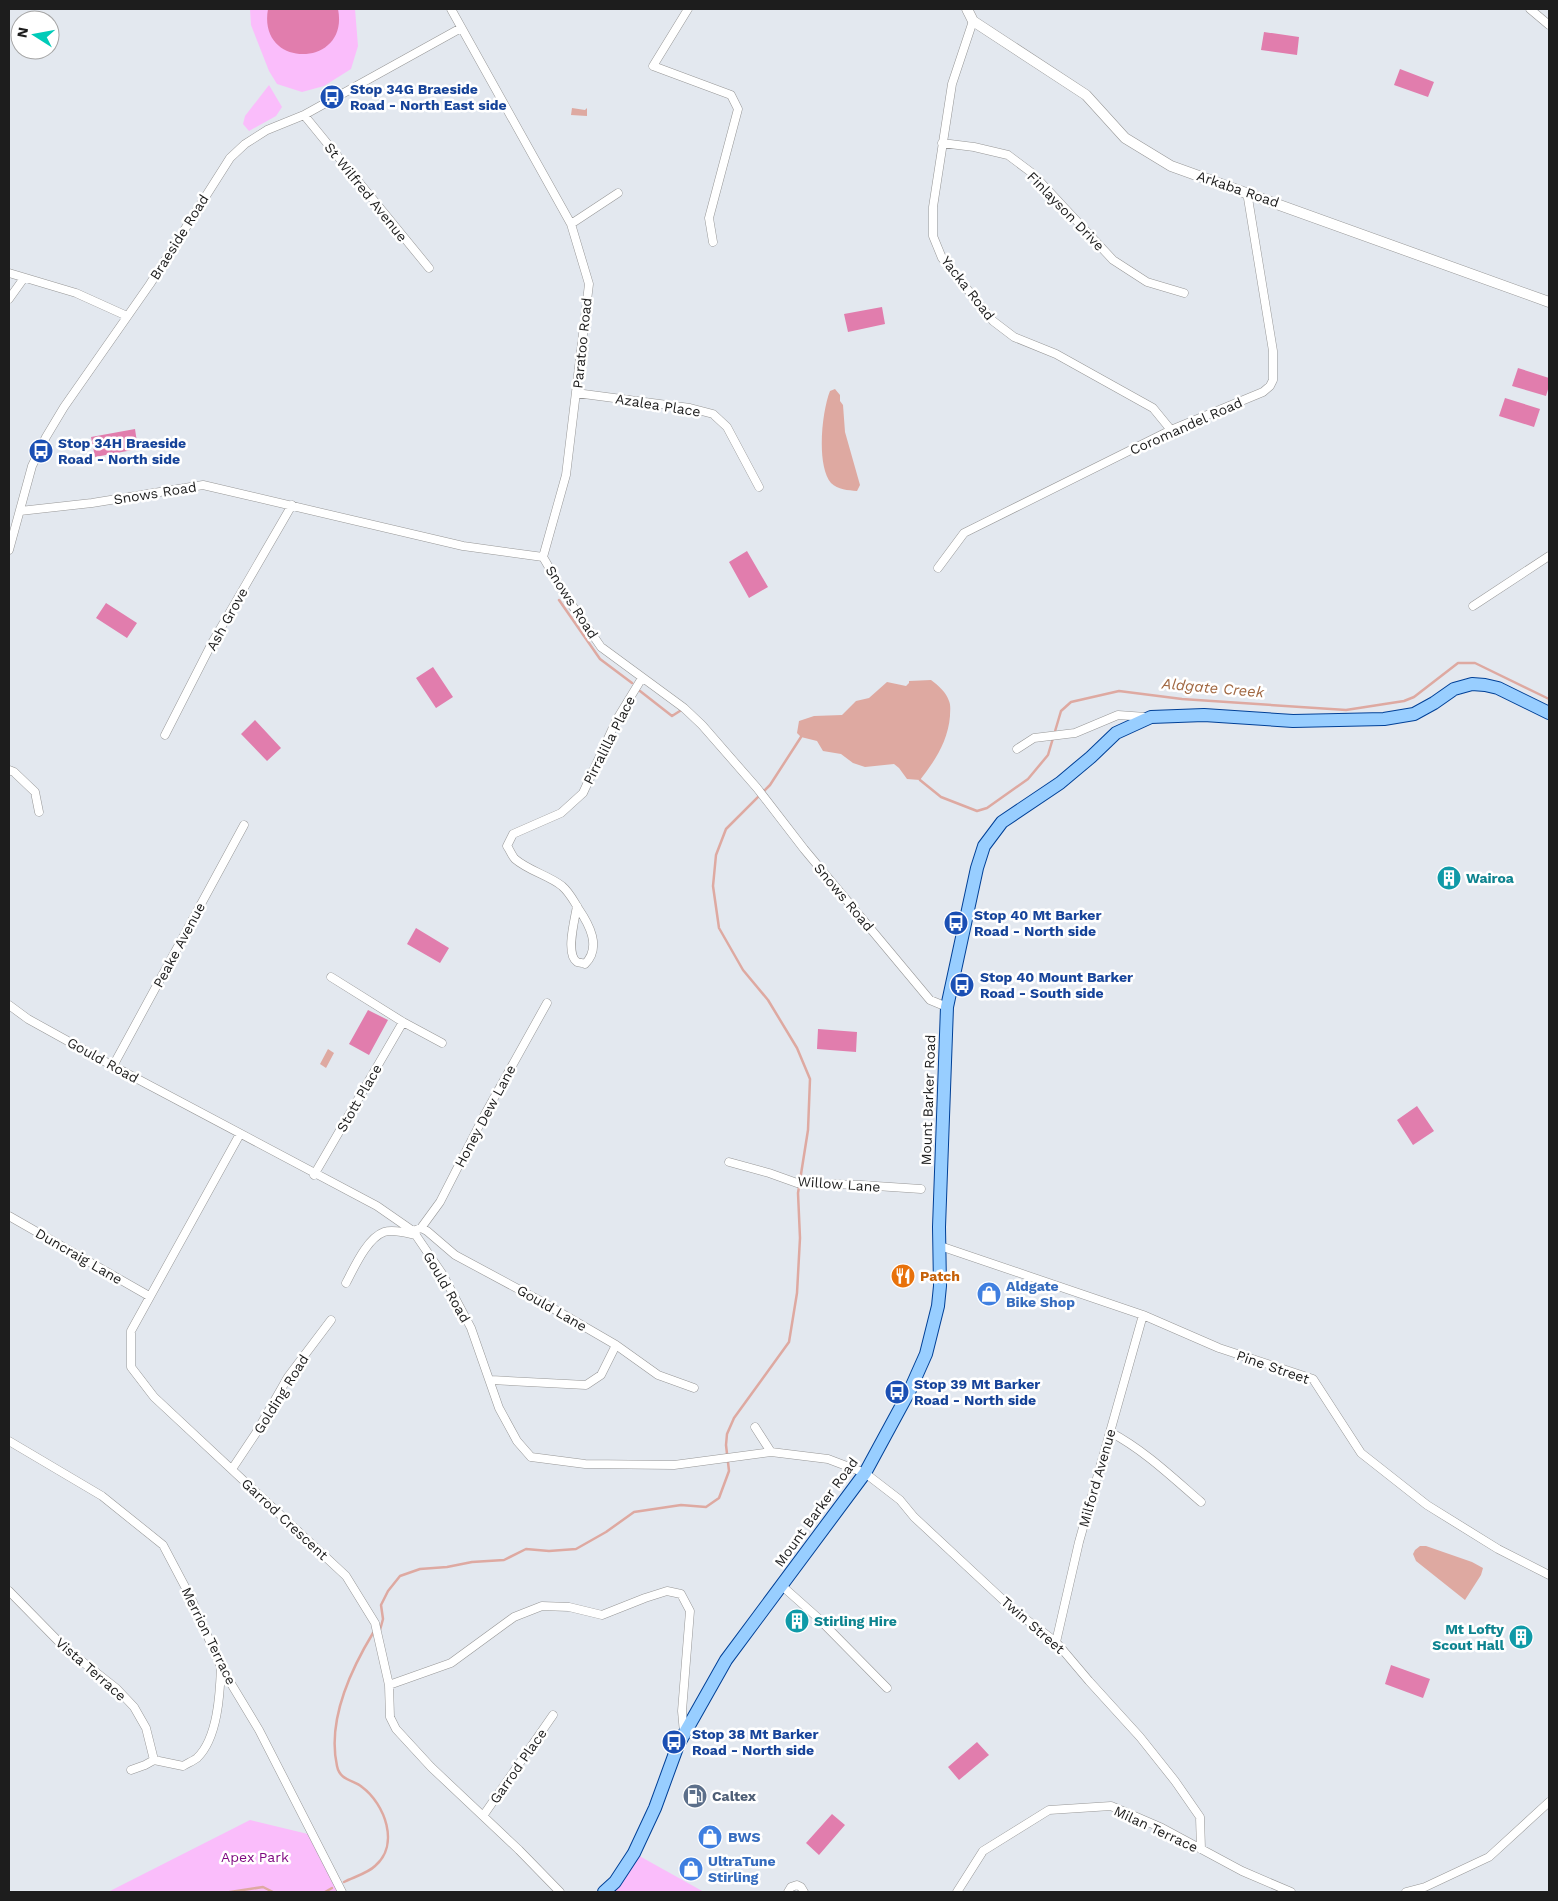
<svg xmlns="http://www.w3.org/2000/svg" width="1558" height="1901" font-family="'Work Sans',sans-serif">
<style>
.park{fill:#fabdfb}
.pitch{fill:#e17dad}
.water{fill:#dea9a1}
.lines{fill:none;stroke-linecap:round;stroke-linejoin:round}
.stream{stroke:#dea9a1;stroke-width:2.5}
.minor-casing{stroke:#979797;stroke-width:9}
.tertiary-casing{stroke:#979797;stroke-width:11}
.primary-casing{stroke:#004097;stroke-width:14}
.minor{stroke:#fff;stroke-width:8}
.tertiary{stroke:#fff;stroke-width:10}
.primary{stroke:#98ceff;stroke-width:12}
.labels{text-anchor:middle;stroke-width:5;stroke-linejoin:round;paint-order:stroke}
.transit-label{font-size:14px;font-weight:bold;fill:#164399;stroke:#fff;text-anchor:start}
.street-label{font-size:14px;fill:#1d1d1d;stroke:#fff}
.culture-label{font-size:14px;font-weight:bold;fill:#0d838f;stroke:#fff;text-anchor:start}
.food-label{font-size:14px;font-weight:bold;fill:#c56008;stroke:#fff;text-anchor:start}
.shop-label{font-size:14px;font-weight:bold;fill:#366cbe;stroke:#fff;text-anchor:start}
.service-label{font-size:14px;font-weight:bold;fill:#4e5e75;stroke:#fff;text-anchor:start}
.park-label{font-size:14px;fill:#7e077f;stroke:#fff}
.water-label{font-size:15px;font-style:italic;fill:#a06741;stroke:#fff}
</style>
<rect width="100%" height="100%" fill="#e3e8ef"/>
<path class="park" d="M250,9H355L358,46L351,69L324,86L302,92L277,84L269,71L251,25Z
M269,85L282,107L276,116L249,131L243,124L245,116Z
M250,1820L312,1835L342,1892H108Z
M634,1853L704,1892H605Z"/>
<path class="pitch" d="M268,9H338C350,68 257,70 268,9Z
M1264,32L1299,37L1297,55L1261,50Z
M1400,69L1434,82L1428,97L1394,85Z
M882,307L885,324L848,332L844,314Z
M1518,368L1549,378V386L1546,396L1512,386Z
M1505,398L1540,409L1534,427L1499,416Z
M135,429L138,449L95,457L91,437Z
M747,551L768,587L749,598L729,562Z
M106,603L137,623L127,638L96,618Z
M433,667L453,697L436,708L416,678Z
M255,720L281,748L267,761L241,734Z
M416,928L449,948L440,963L407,944Z
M368,1010L388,1020L369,1055L349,1044Z
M818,1029L857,1032L856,1052L817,1049Z
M1417,1106L1434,1131L1413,1145L1397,1120Z
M1391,1665L1430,1679L1423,1698L1385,1684Z
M977,1742L989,1755L959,1780L948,1767Z
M832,1814L845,1825L819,1855L806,1843Z"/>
<path class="water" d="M572,108L585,110L587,108V116L571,115Z
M835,389L840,395V401L843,405L845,432L860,485L857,491C848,490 838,490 831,483C816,465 822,411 830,391Z
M931,680C939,686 946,692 949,701C951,705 950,712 950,716C948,741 935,761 920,780L907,779L899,768L894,764L865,767L853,763L841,754L823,751L817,741L801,737L797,733L799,721L814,716L842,715L856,701L869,698L887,682L906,686L909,683V681Z
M328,1049L334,1053L326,1068L320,1064Z
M1420,1546H1426L1472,1562L1483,1568L1481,1575L1465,1600L1416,1561L1413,1554L1415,1550Z"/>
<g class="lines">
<path class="stream" d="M559,600L600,659L632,683
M640,691L672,716L683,709
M920,780L941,797L977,811L987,808L1028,779L1048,755L1061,711L1071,702L1119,691L1182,699L1346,710L1404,701L1414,697L1458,663H1475L1549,699
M380,1630L383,1619L381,1605L388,1591L400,1576L420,1569L447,1567L472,1562L504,1560L526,1549L549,1551L576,1549L606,1532L634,1512L681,1505L706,1507L719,1498L729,1471L726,1445L727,1434L734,1418L789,1342L797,1293L800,1238L798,1193L808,1130L810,1079L797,1048L768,1000L743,970L719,928L713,886L716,855L726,829L770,785L801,737
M344,1882C354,1877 368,1873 375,1866C400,1845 385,1804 362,1787C354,1780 340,1781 337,1766C327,1721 350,1671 373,1633
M230,1892L263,1887L273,1892
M325,1892L332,1888"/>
<defs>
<path id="minor" d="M451,9L571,224L589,284L566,475L543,557
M688,9L653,66L731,95L738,109L709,218L713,242
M1530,9L1549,25
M973,21L952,84L933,207V236L942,258L993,321L1014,337L1056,354L1153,408L1171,430
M304,115L429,268
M942,143L974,147L1008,155L1032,173L1113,260L1147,282L1184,293
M571,224L618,193
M9,273L76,293L127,316
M9,299L24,278
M576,393L690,408L713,414L727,427L759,487
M20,511L92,503L203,485L463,546L543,557L565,595L601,647L684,708L702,725L757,788L804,849L930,1000L947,1007
M9,550L32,466L46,437L64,407L150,284L230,158L245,144L267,130L304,115L461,28
M938,568L964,533L1171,430L1263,392L1270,386L1273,380V351L1247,192
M1473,606L1549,556
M165,735L212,643L292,505
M1017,749L1034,738L1075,733L1118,715L1146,717
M9,770L14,772L35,792L39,812
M577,906C575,919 565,954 577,962C580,963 583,963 585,964C602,947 589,924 578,908C573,900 570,893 562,886C548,875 529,871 515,859C512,856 510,850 507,846L513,834L561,813L583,793L617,719L642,678
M9,1005L28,1019L113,1066L377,1206L413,1231L443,1275L471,1328L499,1408L517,1441L531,1457L585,1464L674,1465L771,1452L828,1459L865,1473L900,1500L914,1517L1015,1611L1056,1642L1089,1681L1140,1737L1175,1781L1200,1817L1201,1849
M403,1022L442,1043
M113,1066L244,825
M240,1134L131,1331V1367L154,1397L346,1576L375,1623L389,1685L390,1717L396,1729L431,1767L519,1850L560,1892
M729,1162L769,1173L797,1183L861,1185L921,1189
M314,1175L403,1022L331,977
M9,1216L149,1296
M421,1228L440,1202L484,1116L547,1003
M413,1231L421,1228L427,1231L455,1255L535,1298L616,1345L658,1375L694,1388
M940,1246L1143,1315L1219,1348L1313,1379L1361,1453L1427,1505L1498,1549L1549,1575
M346,1283C354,1268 367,1238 384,1232C393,1229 406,1233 416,1235
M491,1380L586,1385L601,1375L616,1345
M755,1427L771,1452
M1110,1432C1144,1450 1172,1477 1201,1502
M9,1441L102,1496L163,1545L191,1598L221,1667L259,1730L342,1892
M232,1469L256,1433L288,1377L331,1320
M781,1585L817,1617L887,1688
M9,1591L64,1647L117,1689L134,1707L146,1728L154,1760
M1056,1642L1079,1542L1143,1315
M389,1685L451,1663L514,1617L542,1606L569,1607L602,1615L645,1598L667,1591L681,1594L690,1611L682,1711L684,1733
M131,1770L145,1765L154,1760L183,1766C188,1763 193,1761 197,1758C218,1738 220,1693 221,1667
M483,1816L553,1715
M788,1892L791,1887L797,1885L801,1887L804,1892
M957,1892L983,1851L1049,1810L1111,1806L1162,1828L1242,1871L1291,1892
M1406,1892L1425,1887L1489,1857L1549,1802"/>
<path id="tertiary" d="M967,9L973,21L1086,95L1125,138L1171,166L1549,302"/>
<path id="primary" d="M604,1892L615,1882L634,1853L655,1808L678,1745L726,1660L865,1473L910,1390L926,1354L938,1306L940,1286L939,1227L947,1007L977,868L984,846L1002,822L1060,783L1091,757L1116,733L1151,717L1204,715L1293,721L1384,719L1414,714L1434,703L1454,689L1472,684L1485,685L1498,688L1549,713"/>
</defs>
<use href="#minor" class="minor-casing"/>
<use href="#tertiary" class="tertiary-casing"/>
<use href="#primary" class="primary-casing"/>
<use href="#minor" class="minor"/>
<use href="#tertiary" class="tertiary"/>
<use href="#primary" class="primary"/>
</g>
<defs>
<symbol id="bus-disc" viewBox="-11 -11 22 22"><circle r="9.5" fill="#1a4fb4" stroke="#fff"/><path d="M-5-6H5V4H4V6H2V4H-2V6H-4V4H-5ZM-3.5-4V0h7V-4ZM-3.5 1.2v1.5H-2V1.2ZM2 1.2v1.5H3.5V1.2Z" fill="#fff"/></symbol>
<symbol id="building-disc" viewBox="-11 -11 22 22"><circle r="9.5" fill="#0f9aa8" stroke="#fff"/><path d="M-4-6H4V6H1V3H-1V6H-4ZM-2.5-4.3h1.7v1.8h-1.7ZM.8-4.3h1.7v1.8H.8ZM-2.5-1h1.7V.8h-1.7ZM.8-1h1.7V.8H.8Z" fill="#fff"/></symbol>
<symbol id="restaurant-disc" viewBox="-11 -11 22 22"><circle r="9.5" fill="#e8710a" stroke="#fff"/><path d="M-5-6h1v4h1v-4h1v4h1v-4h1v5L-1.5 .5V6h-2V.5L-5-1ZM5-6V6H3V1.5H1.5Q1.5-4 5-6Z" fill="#fff"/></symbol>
<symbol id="shop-disc" viewBox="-11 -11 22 22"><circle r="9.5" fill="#3f7fe0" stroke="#fff"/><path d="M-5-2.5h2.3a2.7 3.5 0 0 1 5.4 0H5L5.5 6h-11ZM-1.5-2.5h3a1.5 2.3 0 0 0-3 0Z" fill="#fff"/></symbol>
<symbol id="fuel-disc" viewBox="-11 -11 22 22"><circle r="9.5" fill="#5c6f8a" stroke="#fff"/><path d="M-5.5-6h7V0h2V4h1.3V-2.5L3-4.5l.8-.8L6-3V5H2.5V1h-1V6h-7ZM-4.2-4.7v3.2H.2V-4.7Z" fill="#fff"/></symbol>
</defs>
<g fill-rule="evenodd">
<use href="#bus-disc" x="318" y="83" width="28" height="28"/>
<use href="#bus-disc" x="27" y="437" width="28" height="28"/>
<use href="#building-disc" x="1435" y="864" width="28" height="28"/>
<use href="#bus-disc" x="942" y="909" width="28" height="28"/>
<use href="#bus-disc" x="948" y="971" width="28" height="28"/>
<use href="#restaurant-disc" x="889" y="1262" width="28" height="28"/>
<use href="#shop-disc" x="975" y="1280" width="28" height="28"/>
<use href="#bus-disc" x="883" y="1378" width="28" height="28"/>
<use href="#building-disc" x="783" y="1607" width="28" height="28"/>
<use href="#building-disc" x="1507" y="1623" width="28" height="28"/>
<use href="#bus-disc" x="660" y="1728" width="28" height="28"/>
<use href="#fuel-disc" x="681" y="1782" width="28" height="28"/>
<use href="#shop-disc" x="696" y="1823" width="28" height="28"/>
<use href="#shop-disc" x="677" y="1855" width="28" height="28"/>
</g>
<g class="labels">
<g class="transit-label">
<text x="350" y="94">Stop 34G Braeside<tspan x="350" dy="16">Road - North East side</tspan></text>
<text x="58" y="448">Stop 34H Braeside<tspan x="58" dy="16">Road - North side</tspan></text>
<text x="974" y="920">Stop 40 Mt Barker<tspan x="974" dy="16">Road - North side</tspan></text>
<text x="980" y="982">Stop 40 Mount Barker<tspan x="980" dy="16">Road - South side</tspan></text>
<text x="914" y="1389">Stop 39 Mt Barker<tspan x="914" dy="16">Road - North side</tspan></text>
<text x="692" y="1739">Stop 38 Mt Barker<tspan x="692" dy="16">Road - North side</tspan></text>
</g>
<g class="street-label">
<text transform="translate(1238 189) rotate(19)" y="5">Arkaba Road</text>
<text transform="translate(366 192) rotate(51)" y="5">St Wilfred Avenue</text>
<text transform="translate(1066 211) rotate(46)" y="5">Finlayson Drive</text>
<text transform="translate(179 237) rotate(-58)" y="5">Braeside Road</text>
<text transform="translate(968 288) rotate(52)" y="5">Yacka Road</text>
<text transform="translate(582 343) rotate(-84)" y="5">Paratoo Road</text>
<text transform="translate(658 405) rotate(9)" y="5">Azalea Place</text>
<text transform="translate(1186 426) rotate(-24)" y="5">Coromandel Road</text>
<text transform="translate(155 493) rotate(-9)" y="5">Snows Road</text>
<text transform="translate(572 602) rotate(57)" y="5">Snows Road</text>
<text transform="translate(227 619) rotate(-61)" y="5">Ash Grove</text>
<text transform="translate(609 740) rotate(-63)" y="5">Pirralilla Place</text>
<text transform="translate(844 897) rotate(50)" y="5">Snows Road</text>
<text transform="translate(179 945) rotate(-62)" y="5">Peake Avenue</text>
<text transform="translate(103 1060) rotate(29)" y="5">Gould Road</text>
<text transform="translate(359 1098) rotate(-60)" y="5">Stott Place</text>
<text transform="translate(928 1100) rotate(-88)" y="5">Mount Barker Road</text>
<text transform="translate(485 1116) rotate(-62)" y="5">Honey Dew Lane</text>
<text transform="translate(839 1184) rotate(4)" y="5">Willow Lane</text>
<text transform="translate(79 1256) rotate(30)" y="5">Duncraig Lane</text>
<text transform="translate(447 1287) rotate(60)" y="5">Gould Road</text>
<text transform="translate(552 1308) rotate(30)" y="5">Gould Lane</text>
<text transform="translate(1273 1367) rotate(19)" y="5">Pine Street</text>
<text transform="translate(281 1394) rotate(-58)" y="5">Golding Road</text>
<text transform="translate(1097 1478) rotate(-74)" y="5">Milford Avenue</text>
<text transform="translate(816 1512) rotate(-54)" y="5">Mount Barker Road</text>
<text transform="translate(285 1519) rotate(43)" y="5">Garrod Crescent</text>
<text transform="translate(1033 1625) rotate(41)" y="5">Twin Street</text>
<text transform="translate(209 1636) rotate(64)" y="5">Merrion Terrace</text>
<text transform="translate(91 1669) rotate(41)" y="5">Vista Terrace</text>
<text transform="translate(518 1766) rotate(-55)" y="5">Garrod Place</text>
<text transform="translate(1156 1829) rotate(25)" y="5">Milan Terrace</text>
</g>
<g class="culture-label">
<text x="1466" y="883">Wairoa</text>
<text x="814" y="1626">Stirling Hire</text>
<text x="1504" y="1634" text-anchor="end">Mt Lofty<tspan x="1504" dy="16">Scout Hall</tspan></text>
</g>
<g class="food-label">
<text x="920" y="1281">Patch</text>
</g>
<g class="shop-label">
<text x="1006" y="1291">Aldgate<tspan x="1006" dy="16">Bike Shop</tspan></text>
<text x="728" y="1842">BWS</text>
<text x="708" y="1866">UltraTune<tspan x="708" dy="16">Stirling</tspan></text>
</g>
<g class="service-label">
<text x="712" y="1801">Caltex</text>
</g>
<g class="park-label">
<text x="255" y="1862">Apex Park</text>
</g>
<g class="water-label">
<text transform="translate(1213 688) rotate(5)" y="5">Aldgate Creek</text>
</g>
</g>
<rect width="1558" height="1901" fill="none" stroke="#1d1d1d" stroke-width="20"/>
<g transform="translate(35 35) rotate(281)"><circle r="24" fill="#ffffff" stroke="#a5a5a5"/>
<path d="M0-4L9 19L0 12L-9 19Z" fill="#00cbb8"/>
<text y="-8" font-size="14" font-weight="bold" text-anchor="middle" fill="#1d1d1d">N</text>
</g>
</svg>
